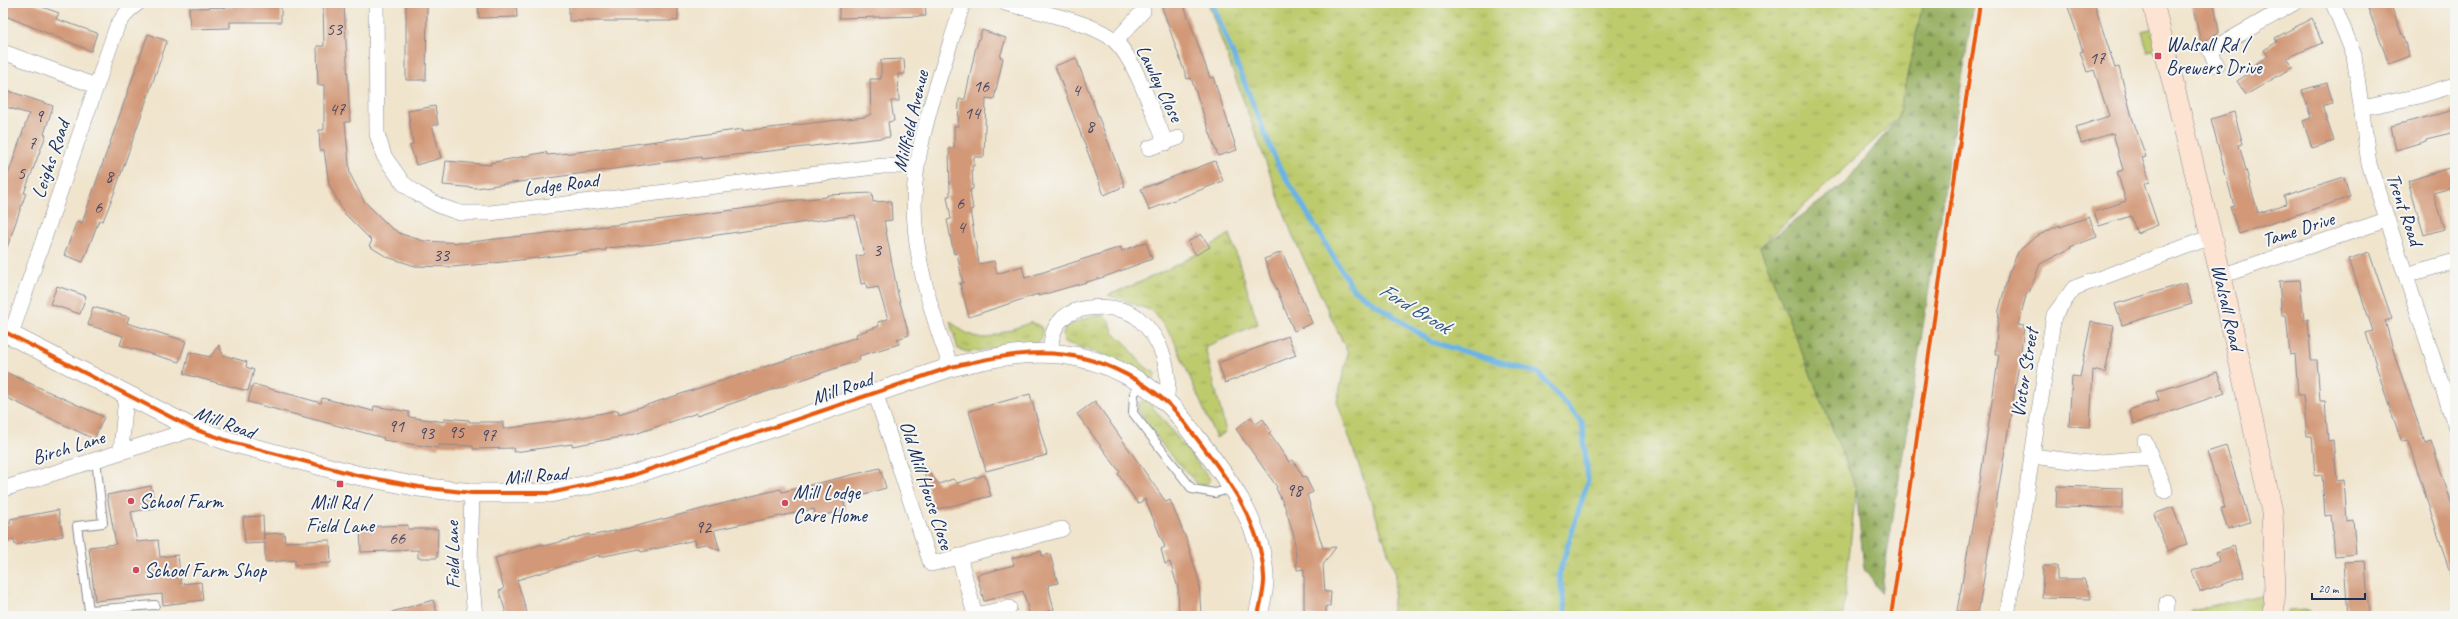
<svg xmlns="http://www.w3.org/2000/svg" width="2458" height="619" font-family="Caveat,sans-serif">
<style>
.grass{fill:url(#grass-tufts);stroke:#6c7d66}
.forest{fill:url(#forest-firs);stroke:#586f5f}
.lines{fill:none;stroke-linecap:round;stroke-linejoin:round}
.stream{stroke:#6bb4e3;stroke-width:5.5}
.building{fill:#d29877}
.service-casing{stroke:#868a95;stroke-width:10}
.minor-casing{stroke:#868a95;stroke-width:16}
.tertiary-casing{stroke:#868a95;stroke-width:20}
.secondary-casing{stroke:#868a95;stroke-width:22}
.service{stroke:#fff;stroke-width:8}
.minor{stroke:#fff;stroke-width:15}
.tertiary{stroke:#fff;stroke-width:19}
.secondary{stroke:#fde3d1;stroke-width:21}
.cycleway-casing{stroke:#f6f6f2;stroke-width:6}
.cycleway{stroke:#e8590c;stroke-width:4}
.poi-dot{fill:#d1495b;stroke:#f6f6f2;stroke-width:1.5}
.labels{text-anchor:middle;stroke-width:4;stroke-linejoin:round;paint-order:stroke}
.number-label{font-size:18px;fill:#494964}
.poi-label{font-size:20px;fill:#1b2f5e;stroke:#f6f6f2;text-anchor:start}
.street-label{font-size:20px;fill:#1b2f5e;stroke:#f6f6f2}
.water-label{font-size:21px;font-style:italic;fill:#335786;stroke:#f6f6f2}
</style>
<defs>
<pattern id="grass-tufts" width="24" height="20" patternUnits="userSpaceOnUse"><rect width="24" height="20" fill="#becb6d"/><path d="M3 7l-1-3M5 7V3M7 7l1-3M15 17l-1-3M17 17v-4M19 17l1-3" fill="none" stroke="#9aa55d"/></pattern>
<pattern id="forest-firs" width="22" height="20" patternUnits="userSpaceOnUse"><rect width="22" height="20" fill="#96af60"/><path d="M5 1l3.5 6h-7zM16 11l3.5 6h-7z" fill="#7a8f52"/></pattern>
</defs>
<rect width="100%" height="100%" fill="#f6f6f2"/>
<filter id="ink" filterUnits="userSpaceOnUse"><feTurbulence type="fractalNoise" baseFrequency=".025" numOctaves="2"/><feDisplacementMap in="SourceGraphic" scale="8" xChannelSelector="R" yChannelSelector="G"/><feConvolveMatrix kernelMatrix="1 2 1 2 8 2 1 2 1" color-interpolation-filters="sRGB"/></filter>
<filter id="wash" filterUnits="userSpaceOnUse"><feTurbulence type="fractalNoise" baseFrequency=".012" numOctaves="4" result="noise"/><feDisplacementMap in="SourceGraphic" scale="16" xChannelSelector="R" yChannelSelector="G"/><feGaussianBlur stdDeviation="0.9" result="paint"/><feColorMatrix in="noise" values="0 0 0 0 0 0 0 0 0 0 0 0 0 0 0 0 0 1.4 0 .05"/><feComposite in="paint" operator="in"/></filter>
<g filter="url(#wash)">
<rect width="100%" height="100%" fill="#f0e4cc"/>
<path class="grass" d="M1208,3H1923L1898,118L1760,247L1856,488L1843,616H1391L1396,575L1337,401L1348,353L1292,234Z
M2154,28L2160,49L2148,52L2142,31Z
M1230,234L1258,324L1205,347L1226,432L1216,438L1173,338L1153,311L1108,295C1153,278 1189,260 1230,234Z
M1104,315L1110,322L1114,334C1134,346 1133,362 1155,373L1154,380L1113,358L1064,342L1063,334L1066,326L1090,317Z
M950,321C962,331 971,338 987,338L1032,322L1041,327L1043,334L1037,343L968,352L958,349Z
M1147,400L1211,480L1207,484L1198,485L1164,447L1137,409L1140,402Z
M2262,595L2260,616H2192V610Z
M2308,610L2311,616H2288V611Z"/>
<path class="forest" d="M1923,3H1974L1881,593L1864,569L1856,488L1760,247L1845,183L1898,118Z"/>
<g class="lines">
<path class="stream" d="M1212,3L1277,163L1353,289L1432,342L1538,373L1582,422L1588,480L1559,574L1566,616"/>
</g>
<g id="blocks">
<path class="building" d="M3,3H31L59,13L56,19L97,33L91,51L3,15Z
M237,3H281V22H230V28L190,29L189,8L237,7Z
M323,3H344L350,122H345L350,174L364,201L390,227L401,234L424,241L462,243L657,220L756,207L778,202L827,197V195L872,193L873,202L891,201L892,220L884,221L898,295L909,335L897,339L899,344L859,356L860,360L698,415L697,413L632,435L572,446V444L514,452L513,448L473,449V446L439,445L438,448L383,440L384,438L248,402L253,384L321,403L322,398L373,411L374,406L409,412V417L445,422V418L469,420V422H503V429L567,420L618,410L619,414L857,337L856,334L879,326L878,322L888,319L878,287L867,289L866,283L861,284L856,256L864,255L855,215L655,244L606,248V250L485,264L452,267L415,266L387,257L369,246L372,241L344,213L329,184L324,150H320L319,130H324V85H318L317,46H324Z
M406,3H427L426,80H406Z
M478,3H516L517,17L479,18Z
M569,3H678V21H569Z
M839,3H925L926,16L839,18Z
M1174,3H1183L1210,78L1213,77L1237,150L1218,156L1191,78L1187,79L1162,7Z
M2079,3H2094L2115,68L2119,67L2132,117L2146,157L2142,158L2150,182L2144,184L2158,225L2137,233L2131,216L2099,226L2094,212L2126,201L2117,172L2123,170L2113,133L2081,143L2076,127L2109,116L2094,70L2087,72L2080,52L2083,51L2068,7Z
M2192,3H2214L2219,32L2201,43Z
M2366,3H2390L2410,56L2389,64Z
M2312,18L2322,43L2287,58L2293,67L2246,95L2237,81L2254,70L2252,66L2268,56L2264,50L2277,42L2275,38Z
M982,30L1006,38L1000,57L1003,58L994,99L986,98L984,157H974V166H972L973,189L970,190L973,209L970,210L979,264L994,261L997,274L1022,266L1025,278L1121,247L1122,251L1146,242L1152,259L1104,277L1038,296V294L969,317L960,283H963L957,253L954,254L947,220L951,219L947,196H950L949,148H954V126H958L959,99H965L975,51Z
M148,34L167,41L115,191L103,221L99,220L83,262L64,255L77,221L82,223Z
M1076,58L1125,186L1104,195L1055,66Z
M904,59L905,74H898L899,101H891L894,121L888,122L890,137L701,159V157L476,188L443,185L446,161L491,165L490,163L546,152L547,155L571,153L743,129V131L865,117L871,114L870,79H881V60Z
M2327,83L2333,103L2322,106L2334,141L2312,148L2303,121L2311,118L2302,90Z
M3,89L53,106L44,134L46,135L24,193H26L5,253H3V189L29,114L3,106Z
M435,106L438,125H432L441,158L416,165L410,145L413,144L408,111Z
M2455,110V132L2426,139V141L2396,150L2391,126Z
M2234,112L2243,144L2239,145L2258,213L2286,204L2284,196L2344,177L2350,197L2239,234L2230,207L2234,206L2211,119Z
M1215,161L1223,181L1149,210L1141,189Z
M2449,168L2455,187L2433,193L2444,229L2424,235L2408,181Z
M2089,217L2097,237L2070,247L2071,248L2040,264L2029,293L2027,292L2018,325L2024,326L2021,352L1978,614L1957,611L1979,488L1999,354H1995L1999,310L2009,273L2018,252L2035,237L2060,225V227Z
M1201,234L1210,247L1196,255L1188,242Z
M1282,252L1312,323L1294,331L1264,259Z
M2369,252L2392,319L2385,321L2396,360L2425,443L2431,441L2455,514V578L2452,579L2408,441L2402,442L2389,406L2366,333L2373,331L2349,259Z
M2300,280L2304,320L2308,319L2311,360H2317L2320,401H2325L2328,441L2333,440L2337,481L2344,480L2347,521L2353,520L2356,554L2335,556L2331,515L2325,516L2322,475L2315,476L2312,436H2307L2303,395H2298L2295,354L2290,355L2286,315H2282L2279,281Z
M2186,283L2192,304L2122,325L2115,304Z
M57,286L86,296L80,314L50,304Z
M93,307L129,317L127,323L186,341L179,362L120,345L123,336L88,325Z
M2091,322L2114,326L2105,373L2093,370L2090,427L2069,426L2072,376L2080,377Z
M1288,336L1296,355L1225,383L1218,363Z
M219,345L223,355L247,362L246,367L254,370L248,391L184,374L189,352L210,357Z
M3,371L104,417L94,439L3,396Z
M2217,372L2225,393L2134,424L2129,410L2159,400L2156,392Z
M1030,394L1047,455L986,471L969,411Z
M1095,401L1166,502L1170,500L1187,541L1199,581L1201,616H1179L1178,588L1170,562L1165,564L1161,549L1165,547L1145,499L1138,504L1118,474L1120,472L1077,414Z
M1251,417L1256,424L1263,419L1271,431L1269,433L1289,462L1293,460L1303,477L1305,476L1313,492L1307,495L1323,548L1336,547L1323,565L1325,592H1331L1330,606H1326V616H1304V569L1297,570L1294,536L1285,507L1276,488L1277,487L1236,429Z
M2226,446L2250,522L2228,529L2221,509L2225,508L2207,452Z
M922,465L939,484L953,479L957,483L985,475L991,496L934,510Z
M880,468L886,488L843,500L846,510L816,517L814,509L714,530L720,551L706,544L696,546L695,540L641,552L640,549L599,557V555L517,580L528,616H507L499,591L504,589L495,558L543,544L544,546L589,534L590,536L629,528L760,494L781,489L782,492Z
M151,486L155,508L131,512L137,542L158,540L160,557L178,555L181,584L201,582L203,600L163,605L162,594L95,601L89,547L116,544L107,495Z
M2057,486L2122,488V508L2056,507Z
M2173,507L2187,544L2167,551L2154,514Z
M58,510L63,536L15,545L14,539L3,541V524L11,523L10,519Z
M263,516L264,541V534L284,533L285,542L330,540L331,563L295,565V560L265,562V543L245,544L243,517Z
M408,525V529H438L437,558H418V550L361,552L360,527Z
M2234,546L2244,577L2200,592L2192,571L2219,561L2216,552Z
M1041,551L1042,556L1050,554L1058,583L1048,585L1054,610L1030,616L1023,591L984,601L977,575L1014,565L1012,558Z
M2365,561L2369,616H2348L2344,562Z
M2043,566H2057V579H2084L2091,599L2042,598Z
M433,600L438,616H392V612Z"/>
</g>
</g>
<g filter="url(#ink)">
<use href="#blocks" fill-opacity="0" stroke="#868a95" stroke-width="1"/>
<g class="lines">
<defs>
<path id="service" d="M1141,383L1134,394L1133,413L1192,489L1215,493L1233,488
M96,459L103,523L77,526L89,610L155,605"/>
<path id="minor" d="M376,3L377,134L384,156L403,183L416,193L440,206L460,213H490L883,166H917
M1005,3C1033,11 1096,22 1116,42C1137,63 1153,115 1166,143
M2333,3L2354,55L2369,164L2455,425
M1116,41L1143,11
M3,52L96,86
M2217,65L2210,51L2294,3
M2361,108L2415,97L2455,85
M1149,148L1178,138
M2406,275L2455,261
M2221,276L2386,220
M11,334L117,26L128,11L138,3
M1051,352C1051,339 1052,329 1062,319C1077,303 1122,304 1138,318C1162,339 1172,370 1166,401
M951,367C928,304 906,234 917,166C926,111 947,56 963,3
M875,392L931,564L1062,529
M2145,442L2165,491
M121,451L126,396
M2032,456L2088,463L2150,458
M3,489L194,429
M472,493L470,564L475,616
M959,556L975,615L1009,608
M2007,616L2054,315L2074,288L2211,237
M2167,616V602"/>
<path id="tertiary" d="M3,331L194,429L231,442L356,475L419,487L472,493H550L630,476L951,367C994,357 1038,347 1083,358C1112,365 1143,381 1165,401C1177,410 1185,424 1194,435C1226,476 1262,523 1264,577C1265,589 1260,604 1258,616"/>
<path id="secondary" d="M2153,3L2221,276L2272,512L2275,589L2273,616"/>
</defs>
<use href="#service" class="service-casing"/>
<use href="#minor" class="minor-casing"/>
<use href="#tertiary" class="tertiary-casing"/>
<use href="#secondary" class="secondary-casing"/>
<use href="#service" class="service"/>
<use href="#minor" class="minor"/>
<use href="#tertiary" class="tertiary"/>
<use href="#secondary" class="secondary"/>
<defs>
<path id="cycleway" d="M3,331L194,429L231,442L356,475L419,487L472,493H550L630,476L951,367C994,357 1038,347 1083,358C1112,365 1143,381 1165,401C1177,410 1185,424 1194,435C1226,476 1262,523 1264,577C1265,589 1260,604 1258,616
M1891,616L1980,3"/>
</defs>
<use href="#cycleway" class="cycleway-casing"/>
<use href="#cycleway" class="cycleway"/>
</g>
</g>
<g class="poi-dot">
<rect x="2154" y="52" width="8" height="8" rx="2"/>
<rect x="336" y="480" width="8" height="8" rx="2"/>
<circle cx="131" cy="501" r="4"/>
<circle cx="785" cy="503" r="4"/>
<circle cx="136" cy="570" r="4"/>
</g>
<g class="labels">
<g class="number-label">
<text x="334" y="35">53</text>
<text x="2097" y="64">17</text>
<text x="981" y="92">16</text>
<text x="1076" y="96">4</text>
<text x="337" y="115">47</text>
<text x="972" y="119">14</text>
<text x="39" y="122">9</text>
<text x="1090" y="132">8</text>
<text x="32" y="149">7</text>
<text x="21" y="179">5</text>
<text x="109" y="182">8</text>
<text x="960" y="209">6</text>
<text x="98" y="213">6</text>
<text x="961" y="233">4</text>
<text x="877" y="256">3</text>
<text x="441" y="261">33</text>
<text x="396" y="432">91</text>
<text x="456" y="438">95</text>
<text x="426" y="439">93</text>
<text x="488" y="441">97</text>
<text x="1294" y="496">98</text>
<text x="703" y="533">92</text>
<text x="397" y="544">66</text>
</g>
<g class="poi-label">
<text x="2166" y="51">Walsall Rd /<tspan x="2166" dy="23">Brewers Drive</tspan></text>
<text x="793" y="499">Mill Lodge<tspan x="793" dy="23">Care Home</tspan></text>
<text x="139" y="508">School Farm</text>
<text x="340" y="509" text-anchor="middle">Mill Rd /<tspan x="340" dy="23">Field Lane</tspan></text>
<text x="144" y="577">School Farm Shop</text>
</g>
<g class="street-label">
<text transform="translate(1160 83) rotate(64)" y="7">Lawley Close</text>
<text transform="translate(910 121) rotate(-77)" y="7">Millfield Avenue</text>
<text transform="translate(50 159) rotate(-71)" y="7">Leighs Road</text>
<text transform="translate(561 184) rotate(-7)" y="7">Lodge Road</text>
<text transform="translate(2405 209) rotate(71)" y="7">Trent Road</text>
<text transform="translate(2298 229) rotate(-18)" y="7">Tame Drive</text>
<text transform="translate(2228 307) rotate(77)" y="7">Walsall Road</text>
<text transform="translate(2024 373) rotate(-81)" y="7">Victor Street</text>
<text transform="translate(842 388) rotate(-19)" y="7">Mill Road</text>
<text transform="translate(225 422) rotate(20)" y="7">Mill Road</text>
<text transform="translate(68 447) rotate(-17)" y="7">Birch Lane</text>
<text transform="translate(536 475) rotate(-4)" y="7">Mill Road</text>
<text transform="translate(927 485) rotate(72)" y="7">Old Mill House Close</text>
<text transform="translate(452 555) rotate(-91)" y="7">Field Lane</text>
</g>
<g class="water-label">
<text transform="translate(1415 308) rotate(31)" y="7">Ford Brook</text>
</g>
</g>
<rect width="2458" height="619" fill="none" stroke="#f6f6f2" stroke-width="16"/>
<path d="M2312 593v6h53v-6" fill="none" stroke="#1b2f5e" stroke-width="2"/>
<text x="2318" y="593" font-size="12" fill="#1b2f5e" stroke="#f6f6f2" stroke-width="3" paint-order="stroke">20 m</text>
</svg>
